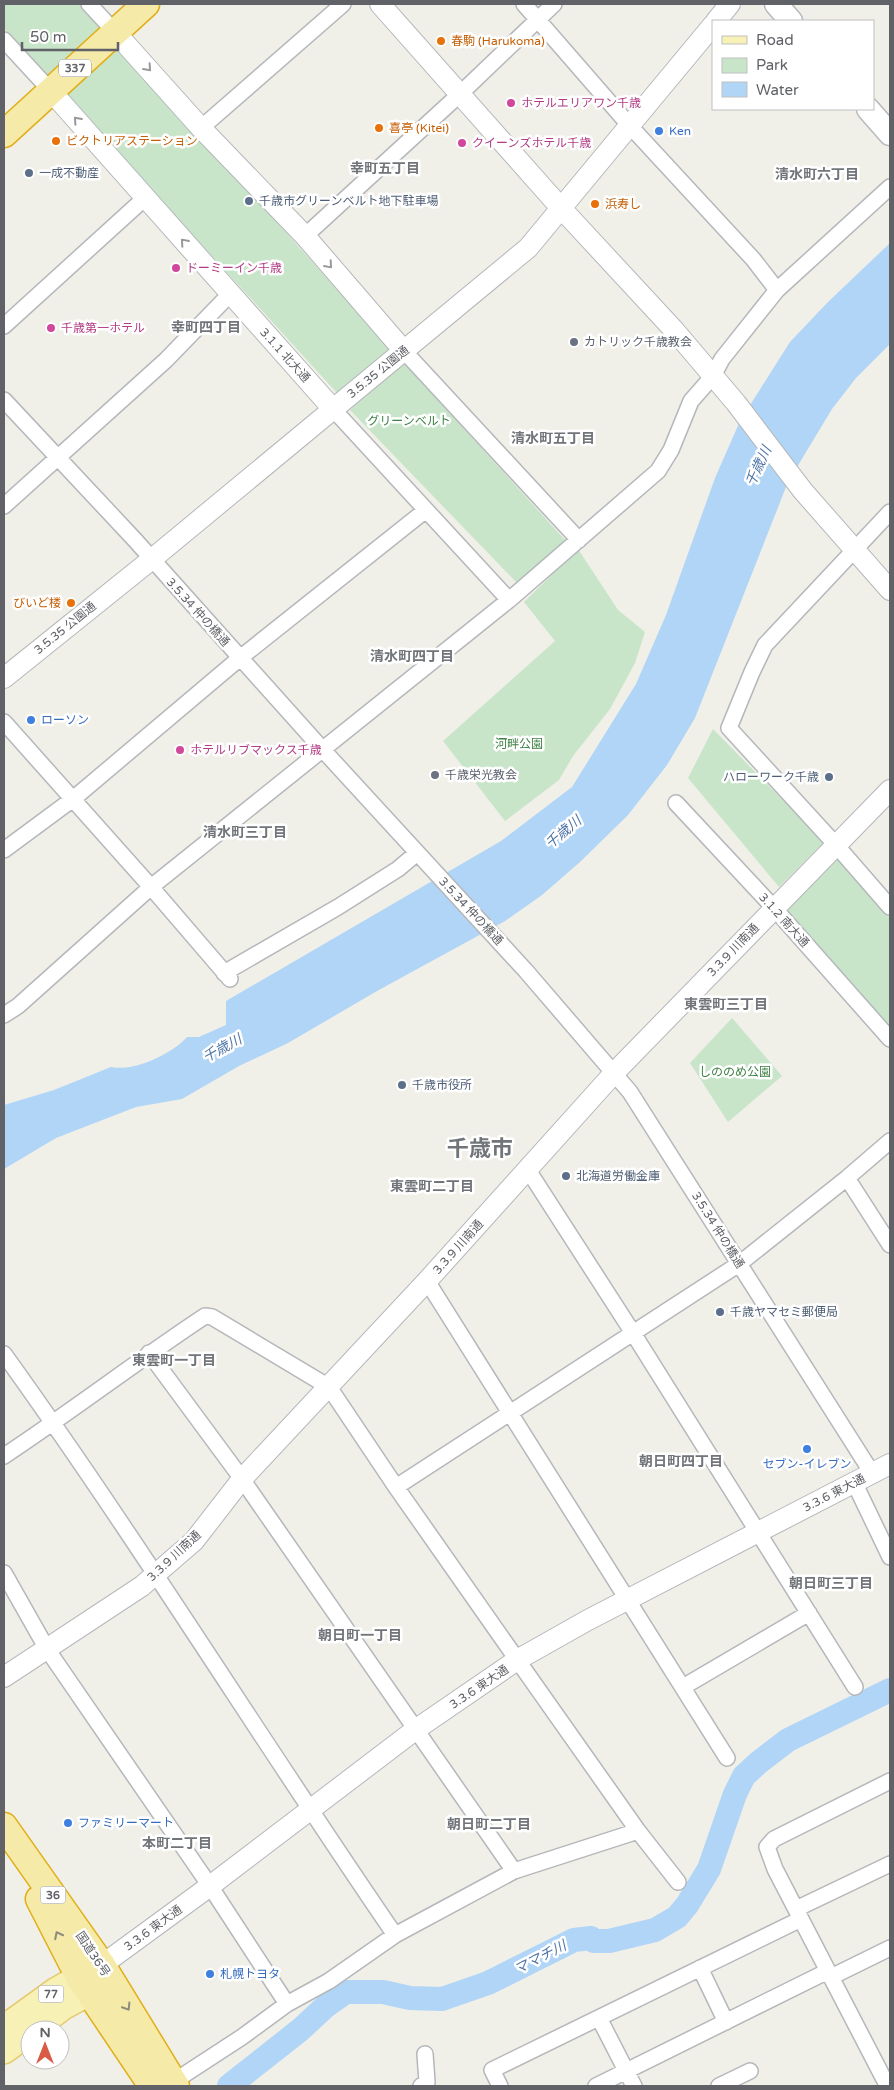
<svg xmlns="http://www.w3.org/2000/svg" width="894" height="2090" font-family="'Varela Round','Noto Sans JP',sans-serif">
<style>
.green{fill:#c8e5ca}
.water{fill:#b1d5f7}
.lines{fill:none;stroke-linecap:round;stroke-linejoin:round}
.river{stroke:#b1d5f7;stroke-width:24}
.minor-casing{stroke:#b5b7bb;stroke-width:18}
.tertiary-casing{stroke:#b5b7bb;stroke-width:22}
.secondary-casing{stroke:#b7b9be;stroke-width:25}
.primary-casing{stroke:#e4ca6d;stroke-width:28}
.trunk-casing{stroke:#e1ae17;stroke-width:29}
.minor{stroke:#fff;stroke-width:15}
.tertiary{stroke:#fff;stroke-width:20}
.secondary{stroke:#fff;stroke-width:22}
.primary{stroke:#f8f1b6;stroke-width:25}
.trunk{stroke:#f6eaa9;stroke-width:26}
.oneway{stroke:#98999c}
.oneway2{stroke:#8d8b7b}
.food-dot{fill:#e8710a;stroke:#fff;stroke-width:2}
.hotel-dot{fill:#d1479c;stroke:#fff;stroke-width:2}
.shop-dot{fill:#3f7fe0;stroke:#fff;stroke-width:2}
.service-dot{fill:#5c6f8a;stroke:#fff;stroke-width:2}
.worship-dot{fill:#6b7280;stroke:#fff;stroke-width:2}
.labels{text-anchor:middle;stroke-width:5;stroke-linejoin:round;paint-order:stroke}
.shield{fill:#fff;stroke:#909195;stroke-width:1}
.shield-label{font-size:11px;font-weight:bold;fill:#606267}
.food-label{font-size:12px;fill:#c56008;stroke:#fff;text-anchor:start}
.hotel-label{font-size:12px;fill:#b23c85;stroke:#fff;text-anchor:start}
.shop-label{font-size:12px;fill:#366cbe;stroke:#fff;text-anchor:start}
.service-label{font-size:12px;fill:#4e5e75;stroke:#fff;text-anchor:start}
.worship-label{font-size:12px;fill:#5b616d;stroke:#fff;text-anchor:start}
.street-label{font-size:12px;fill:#606267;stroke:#fff}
.park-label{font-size:12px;fill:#3e8044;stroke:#fff}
.neighbourhood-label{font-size:14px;font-weight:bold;fill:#717479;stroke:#fff}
.water-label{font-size:14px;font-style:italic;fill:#4e75a8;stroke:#fff}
.town-label{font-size:22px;font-weight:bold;fill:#717479;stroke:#fff}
</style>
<rect width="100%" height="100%" fill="#f0efe8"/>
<path class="green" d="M4,4H80L390,348L337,393L4,28Z
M404,363L566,541L517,583L350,410Z
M578,549L618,610L645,632L635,663L610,709L573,756L559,780L505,821L443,741L555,641L524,602Z
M713,729L824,842L779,887L688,778Z
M838,859L890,918V1032L783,910Z
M732,1018L782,1076L728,1122L690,1063Z"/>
<path class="water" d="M890,243V344L856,378L832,409L788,482L695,718L667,765L628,815L580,862L542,895L505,921L377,991L288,1043L239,1066L182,1099L136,1107L56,1138L4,1169V1105L54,1090L111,1067C134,1072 172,1054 187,1037H199L226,1025V1001L501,841L572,787L636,684L666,615L715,478L740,421L790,342L828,302Z"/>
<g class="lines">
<path class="river" d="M229,2086L300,2030L326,2006L346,1992H383L410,1998L442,1999L488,1983L574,1940L591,1938L594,1941H609L655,1930L677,1917L687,1905L709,1869L735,1794L744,1776L758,1763L788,1740L890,1690"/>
<defs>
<path id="minor" d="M89,4L115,32
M524,4L630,126L753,259L777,290
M4,40L50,90
M201,128L343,4
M305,236L461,93L554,4
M4,326L146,197
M404,351L579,540
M4,400L135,540L323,750L526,971L630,1092L872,1473
M333,409L509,600
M4,506L166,360L230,294
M890,512L765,645L752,672L729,728L836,845L890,907
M4,722L151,887L230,979
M676,803L774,908L890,1039
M4,850L73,799L240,658L426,510
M224,973L338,907L398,869L417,853
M4,1015L18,1006L151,887L509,600L658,471L671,450L691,401L713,376L722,359L777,290L890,187
M528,1170L633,1333L855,1687
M847,1178L890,1245
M427,1281L727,1758
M149,1353L242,1479L514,1871
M4,1354C140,1543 263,1743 395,1935
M4,1456C72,1411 137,1361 205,1316L212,1317L329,1387L396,1487L504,1641L638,1831L678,1882
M854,1482L890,1557
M396,1487L739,1264L847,1178L890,1141
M4,1573L47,1649L210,1886L287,2004
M683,1687L809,1613
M796,1909L890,1864
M700,1968L726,2022
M831,1977L890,1948
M599,2018L634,2086
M173,2082L242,2037L287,2004L329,1981L395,1935L514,1871L638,1831
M886,2083L775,1869L767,1847L774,1839L890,1781
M421,2086L427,2082L425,2054
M500,2086L492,2070L801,1919
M596,2086L828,1971
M719,2086L750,2071"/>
<path id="tertiary" d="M380,4L560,207L674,330L736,403L803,491L890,590
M716,21L730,4
M115,32L201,128L305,236L404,351
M50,90L333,409
M4,678L152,559L528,248L713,25
M4,1677L142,1586L194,1541L242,1479L427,1281L615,1072L890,790
M102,1965L210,1886L415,1730L517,1660L588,1620L890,1464"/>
<path id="secondary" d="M776,4L791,21
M868,109L890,134"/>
<path id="primary" d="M4,2028L55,1991L98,1967
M33,2030L63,2007L89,1993L98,1974
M4,2051L30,2032"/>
<path id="trunk" d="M4,134L146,4
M4,1826L102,1965L176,2086
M39,1899L80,1979L152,2086"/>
</defs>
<use href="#minor" class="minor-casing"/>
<use href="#tertiary" class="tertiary-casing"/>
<use href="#secondary" class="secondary-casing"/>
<use href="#primary" class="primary-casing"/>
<use href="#trunk" class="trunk-casing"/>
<use href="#minor" class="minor"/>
<use href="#tertiary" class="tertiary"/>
<use href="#secondary" class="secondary"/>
<use href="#primary" class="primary"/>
<use href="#trunk" class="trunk"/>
</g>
<defs><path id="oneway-chevron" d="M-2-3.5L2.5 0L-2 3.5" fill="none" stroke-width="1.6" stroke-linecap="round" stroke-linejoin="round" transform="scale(1.25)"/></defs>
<g class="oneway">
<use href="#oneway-chevron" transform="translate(148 68) rotate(48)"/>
<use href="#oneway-chevron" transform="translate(77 120) rotate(-132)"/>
<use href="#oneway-chevron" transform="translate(184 242) rotate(-131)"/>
<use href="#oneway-chevron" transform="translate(329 265) rotate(49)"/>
</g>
<g class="oneway2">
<use href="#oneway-chevron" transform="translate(58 1935) rotate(-117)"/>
<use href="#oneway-chevron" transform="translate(127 2007) rotate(58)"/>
</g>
<g class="food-dot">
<circle cx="441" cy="41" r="5"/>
<circle cx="379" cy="128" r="5"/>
<circle cx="56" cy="141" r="5"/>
<circle cx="595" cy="204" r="5"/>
<circle cx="71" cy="603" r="5"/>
</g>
<g class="hotel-dot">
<circle cx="511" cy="103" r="5"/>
<circle cx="462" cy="143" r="5"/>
<circle cx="176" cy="268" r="5"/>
<circle cx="51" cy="328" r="5"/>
<circle cx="180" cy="750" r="5"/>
</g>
<g class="shop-dot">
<circle cx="659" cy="131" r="5"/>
<circle cx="31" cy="720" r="5"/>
<circle cx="807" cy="1449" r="5"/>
<circle cx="68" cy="1823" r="5"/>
<circle cx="210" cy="1974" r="5"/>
</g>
<g class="service-dot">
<circle cx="29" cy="173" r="5"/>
<circle cx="249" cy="201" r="5"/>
<circle cx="829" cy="777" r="5"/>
<circle cx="402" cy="1085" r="5"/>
<circle cx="566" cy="1176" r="5"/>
<circle cx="720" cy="1312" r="5"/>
</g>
<g class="worship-dot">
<circle cx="574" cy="342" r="5"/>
<circle cx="435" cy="775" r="5"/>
</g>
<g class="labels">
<g class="shield">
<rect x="59" y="59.5" width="32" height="17" rx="4"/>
<rect x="40.5" y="1886.5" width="25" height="17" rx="4"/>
<rect x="38.5" y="1985.5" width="25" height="17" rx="4"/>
</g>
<g class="shield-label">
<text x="75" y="72">337</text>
<text x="53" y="1899">36</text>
<text x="51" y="1998">77</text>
</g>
<g class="food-label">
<text x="451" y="45">春駒 (Harukoma)</text>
<text x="389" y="132">喜亭 (Kitei)</text>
<text x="66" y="145">ビクトリアステーション</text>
<text x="605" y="208">浜寿し</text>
<text x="61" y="607" text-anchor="end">びいど楼</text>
</g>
<g class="hotel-label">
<text x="521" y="107">ホテルエリアワン千歳</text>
<text x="472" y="147">クイーンズホテル千歳</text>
<text x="186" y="272">ドーミーイン千歳</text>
<text x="61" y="332">千歳第一ホテル</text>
<text x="190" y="754">ホテルリブマックス千歳</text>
</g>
<g class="shop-label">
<text x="669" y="135">Ken</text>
<text x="41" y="724">ローソン</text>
<text x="807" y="1468" text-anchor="middle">セブン-イレブン</text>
<text x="78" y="1827">ファミリーマート</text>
<text x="220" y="1978">札幌トヨタ</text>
</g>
<g class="service-label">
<text x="39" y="177">一成不動産</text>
<text x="259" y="205">千歳市グリーンベルト地下駐車場</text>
<text x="819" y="781" text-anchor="end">ハローワーク千歳</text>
<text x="412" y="1089">千歳市役所</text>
<text x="576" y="1180">北海道労働金庫</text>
<text x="730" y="1316">千歳ヤマセミ郵便局</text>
</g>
<g class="worship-label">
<text x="584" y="346">カトリック千歳教会</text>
<text x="445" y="779">千歳栄光教会</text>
</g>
<g class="street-label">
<text transform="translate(285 355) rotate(48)" y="4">3.1.1 北大通</text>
<text transform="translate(378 372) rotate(-39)" y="4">3.5.35 公園通</text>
<text transform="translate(198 612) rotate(48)" y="4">3.5.34 仲の橋通</text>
<text transform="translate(65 628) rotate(-39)" y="4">3.5.35 公園通</text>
<text transform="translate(471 911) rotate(47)" y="4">3.5.34 仲の橋通</text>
<text transform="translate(784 920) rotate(48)" y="4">3.1.2 南大通</text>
<text transform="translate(733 950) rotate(-46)" y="4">3.3.9 川南通</text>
<text transform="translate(718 1230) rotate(58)" y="4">3.5.34 仲の橋通</text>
<text transform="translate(458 1247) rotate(-48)" y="4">3.3.9 川南通</text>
<text transform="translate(834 1493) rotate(-27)" y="4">3.3.6 東大通</text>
<text transform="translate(174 1556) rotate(-43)" y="4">3.3.9 川南通</text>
<text transform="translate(479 1687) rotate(-34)" y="4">3.3.6 東大通</text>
<text transform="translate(153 1928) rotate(-36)" y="4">3.3.6 東大通</text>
<text transform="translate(93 1954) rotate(56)" y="4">国道36号</text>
</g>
<g class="park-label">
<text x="409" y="425">グリーンベルト</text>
<text x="519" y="748">河畔公園</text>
<text x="735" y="1076">しののめ公園</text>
</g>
<g class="neighbourhood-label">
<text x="385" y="173">幸町五丁目</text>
<text x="817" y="179">清水町六丁目</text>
<text x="206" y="332">幸町四丁目</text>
<text x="553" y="443">清水町五丁目</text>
<text x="412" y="661">清水町四丁目</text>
<text x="245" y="837">清水町三丁目</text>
<text x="726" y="1009">東雲町三丁目</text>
<text x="432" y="1191">東雲町二丁目</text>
<text x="174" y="1365">東雲町一丁目</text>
<text x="681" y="1466">朝日町四丁目</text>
<text x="831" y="1588">朝日町三丁目</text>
<text x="360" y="1640">朝日町一丁目</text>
<text x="489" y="1829">朝日町二丁目</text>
<text x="177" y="1848">本町二丁目</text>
</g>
<g class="water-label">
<text transform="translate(758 466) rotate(-65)" y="5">千歳川</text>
<text transform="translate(563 832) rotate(-40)" y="5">千歳川</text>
<text transform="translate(222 1048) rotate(-29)" y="5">千歳川</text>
<text transform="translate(540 1957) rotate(-27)" y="5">ママチ川</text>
</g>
<g class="town-label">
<text x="480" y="1156">千歳市</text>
</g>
</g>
<rect width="894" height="2090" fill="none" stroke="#606267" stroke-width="10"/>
<rect x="712" y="20" width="162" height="90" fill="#ffffff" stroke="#bfc0c2"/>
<rect x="722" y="36" width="25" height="8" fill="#f8f1b6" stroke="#bfc0c2"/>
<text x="756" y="45" font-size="15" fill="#606267">Road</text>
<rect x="722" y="58" width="25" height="15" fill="#c8e5ca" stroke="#bfc0c2"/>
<text x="756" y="70" font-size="15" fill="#606267">Park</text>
<rect x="722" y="82" width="25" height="15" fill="#b1d5f7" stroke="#bfc0c2"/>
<text x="756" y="95" font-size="15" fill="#606267">Water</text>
<g transform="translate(45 2045)"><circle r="24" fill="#ffffff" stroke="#bfc0c2"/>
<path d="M0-4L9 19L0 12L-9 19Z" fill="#d95a45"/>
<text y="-8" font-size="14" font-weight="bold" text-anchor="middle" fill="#606267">N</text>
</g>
<path d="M22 42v8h96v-8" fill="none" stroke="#606267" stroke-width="2.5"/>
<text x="30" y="42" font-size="15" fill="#606267" stroke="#ffffff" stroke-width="4" paint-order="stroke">50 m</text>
</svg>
